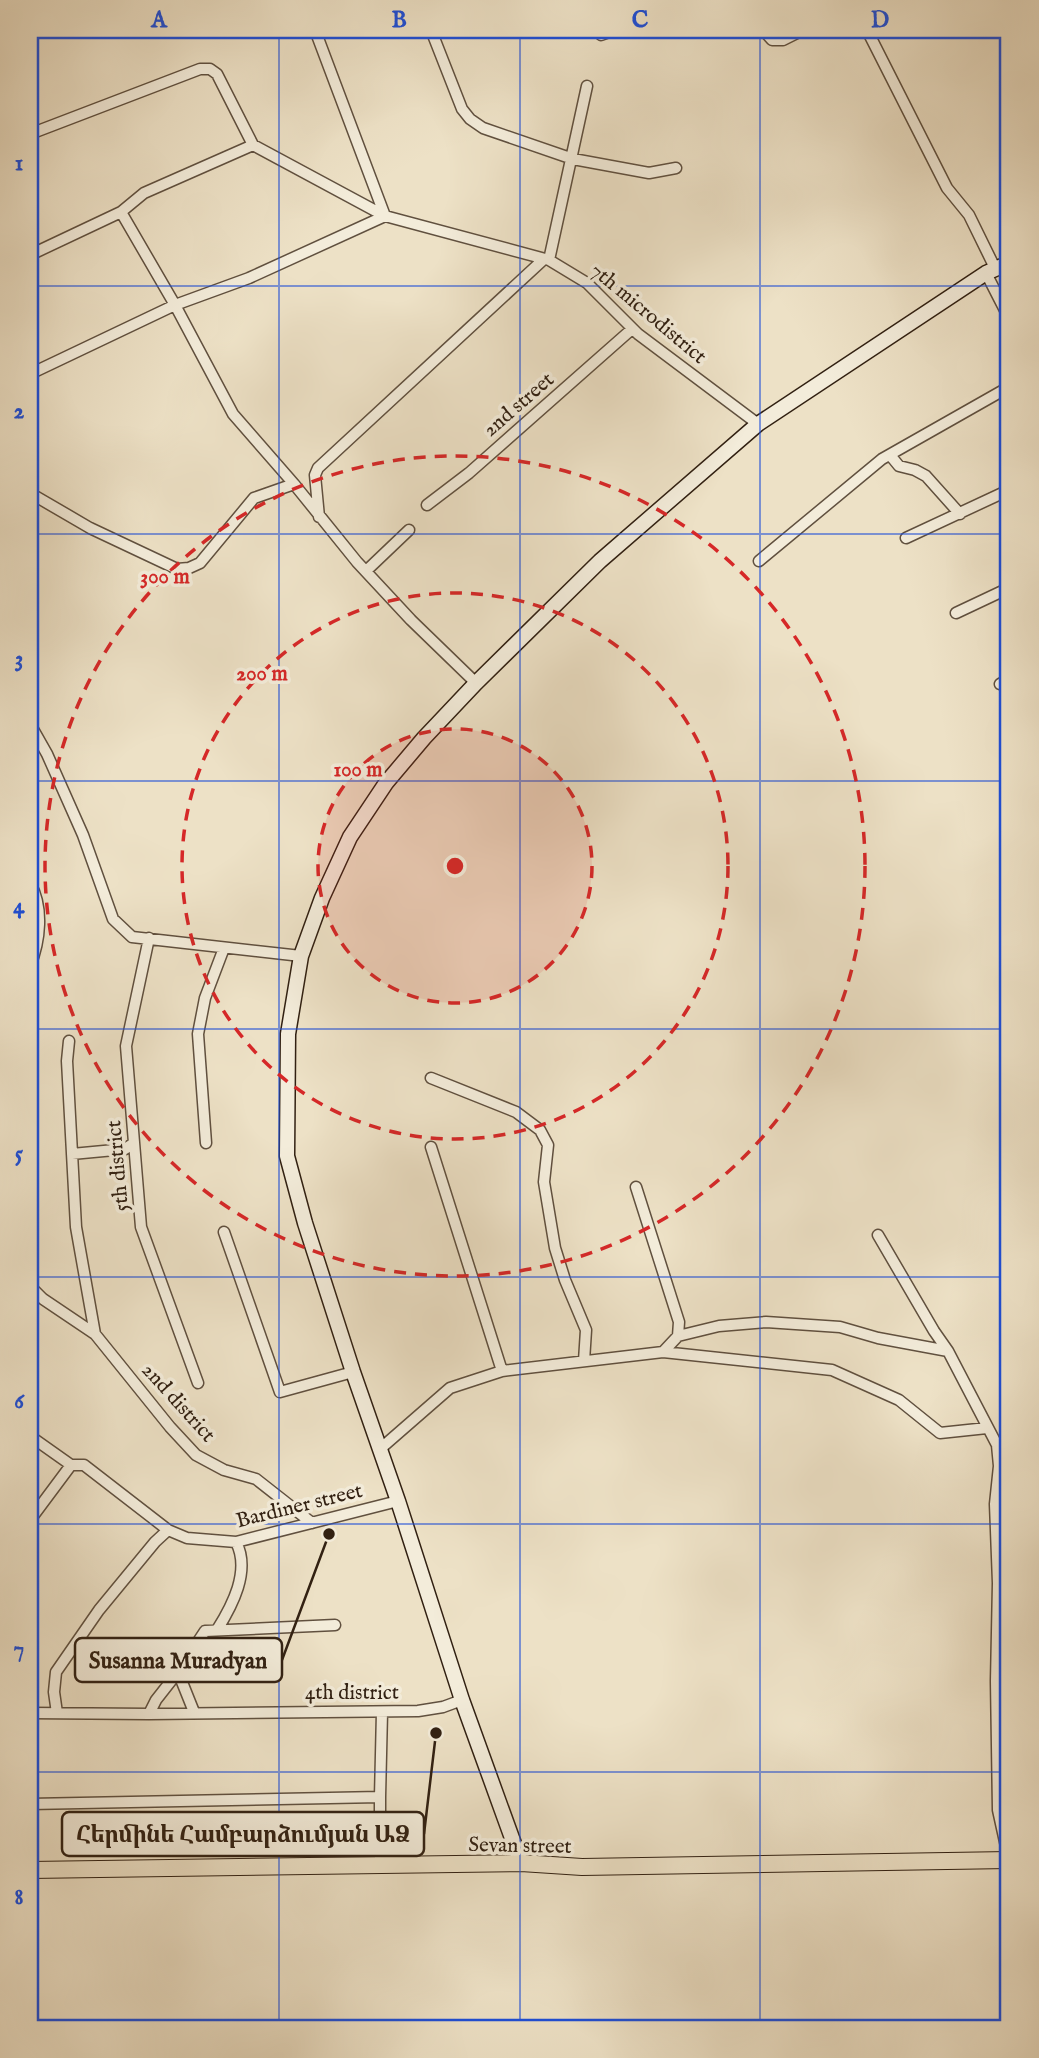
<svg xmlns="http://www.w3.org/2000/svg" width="1039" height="2058" font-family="'IM FELL English','Noto Serif Armenian',serif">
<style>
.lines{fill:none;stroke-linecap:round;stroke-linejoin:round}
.minor-casing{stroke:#60503f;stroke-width:13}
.secondary-casing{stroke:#312012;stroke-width:17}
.primary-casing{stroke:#312012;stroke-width:18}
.minor{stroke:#f3ecda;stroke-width:10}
.secondary{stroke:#f3ecda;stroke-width:14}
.primary{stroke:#ede1c6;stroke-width:16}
.grid{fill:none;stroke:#1d4ed8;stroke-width:2;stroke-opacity:0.55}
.ring{fill:none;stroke:#d62828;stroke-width:3.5;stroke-dasharray:12 9}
.labels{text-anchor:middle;stroke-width:7;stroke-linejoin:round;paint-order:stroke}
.street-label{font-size:21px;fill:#312012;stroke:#f3ecda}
.centre{fill:#d62828;stroke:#f3ecda;stroke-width:3.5}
.ring-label{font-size:21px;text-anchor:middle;font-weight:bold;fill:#d62828;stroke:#f3ecda;stroke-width:7;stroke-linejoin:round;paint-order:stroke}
.leader{fill:none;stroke:#312012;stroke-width:2.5}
.callout-dot{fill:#312012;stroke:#f3ecda;stroke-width:2.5}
.callout{fill:#f3ecda;stroke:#312012;stroke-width:2.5}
.callout-label{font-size:23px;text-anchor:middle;font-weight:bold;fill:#312012}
.neatline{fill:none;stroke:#1d4ed8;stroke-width:2.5}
.grid-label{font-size:23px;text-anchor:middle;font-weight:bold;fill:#1d4ed8}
</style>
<rect width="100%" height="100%" fill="#ede1c6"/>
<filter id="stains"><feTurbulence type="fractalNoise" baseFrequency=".00286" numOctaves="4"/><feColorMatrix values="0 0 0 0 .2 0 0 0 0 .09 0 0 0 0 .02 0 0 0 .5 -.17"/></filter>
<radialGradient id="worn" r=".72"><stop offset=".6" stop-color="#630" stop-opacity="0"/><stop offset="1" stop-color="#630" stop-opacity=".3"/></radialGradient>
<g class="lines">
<defs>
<path id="minor" d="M315,30L385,216L549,260L587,283L638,334L758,424
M431,30L462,109L470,119L483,128L573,159L649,173L676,168
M763,30L772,40H783L803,30
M867,30L947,188L969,215L995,268
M601,35L615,30
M30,134L200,69H210L217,74L253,145
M121,212L175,305L233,414L294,484L357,562L411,620L476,683
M30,255L121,212L144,193L253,145L385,216L249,278L175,305L30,374
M549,260L587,86
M986,273L1009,318
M890,455L899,466L915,470L926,476L960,514
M30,493L90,528L177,569L189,568L200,563L254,498L294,484
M427,505L469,473L632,329
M319,517L315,475L318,468L544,259
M906,538L1009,490
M759,561L882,459L1009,387
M366,571L409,530
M956,613L1009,588
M1000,684L1009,679
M30,724L47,754L83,835L113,919L132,937L301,956
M30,883C44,908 40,941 30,966
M149,938L126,1046L141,1227L198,1383
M69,1041L67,1061L76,1227L95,1334
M431,1078L516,1112L540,1130L548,1145L544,1182L555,1248L565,1280L586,1330L584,1361
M206,1143L198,1034L205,998L224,948
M431,1147L502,1371
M72,1154L125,1149L134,1143
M636,1187L679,1322L678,1336L663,1352
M224,1232L280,1392L353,1372
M878,1235L934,1331L948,1351L997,1445L999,1466L995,1504L998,1583L996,1681L998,1810L1009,1860
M30,1286L43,1299L95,1334L170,1427L196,1455L224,1470L256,1479L312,1523
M678,1336L719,1326L766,1322L840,1327L878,1338L948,1351
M30,1436L71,1465
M380,1449L450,1388L502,1371L663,1352L832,1370L899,1400L940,1433L987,1428
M30,1520L71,1465H84L168,1530L187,1538L236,1542L398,1501
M217,1630C232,1606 251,1571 236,1542
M194,1712L178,1672L205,1631L335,1625
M30,1713L149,1714L418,1711L443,1707L462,1700
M57,1713L54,1692L56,1672L99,1610L155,1542L168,1530
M149,1714L156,1700L178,1672
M380,1797V1865
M30,1804L380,1797L382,1712"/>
<path id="secondary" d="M521,1863L462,1700L398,1501L353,1372L305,1223L287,1156L288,1034L301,956L322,898L350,837L386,783L424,738L476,683L600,561L758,424L986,273L1009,263"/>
<path id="primary" d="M30,1870L521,1863L582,1867L1009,1860"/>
</defs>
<use href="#minor" class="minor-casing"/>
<use href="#secondary" class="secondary-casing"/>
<use href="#primary" class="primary-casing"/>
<use href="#minor" class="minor"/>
<use href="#secondary" class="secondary"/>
<use href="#primary" class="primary"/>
</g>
<path class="grid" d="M279,30V2028M520,30V2028M760,30V2028M30,286H1009M30,534H1009M30,781H1009M30,1029H1009M30,1277H1009M30,1524H1009M30,1772H1009"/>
<circle cx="455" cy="866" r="137" fill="#d62828" fill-opacity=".12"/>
<g class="ring">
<circle cx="455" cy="866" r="137"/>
<circle cx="455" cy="866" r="273"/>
<circle cx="455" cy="866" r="410"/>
</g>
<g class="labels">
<g class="street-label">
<text transform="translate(649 313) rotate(40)" y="7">7th microdistrict</text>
<text transform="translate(518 404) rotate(-41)" y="7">2nd street</text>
<text transform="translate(117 1166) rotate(-95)" y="7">5th district</text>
<text transform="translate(179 1402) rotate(48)" y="7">2nd district</text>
<text transform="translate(299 1505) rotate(-14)" y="7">Bardiner street</text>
<text x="352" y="1699">4th district</text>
<text transform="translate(520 1845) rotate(1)" y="7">Sevan street</text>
</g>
</g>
<circle cx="455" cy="866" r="10" class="centre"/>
<g class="ring-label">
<text x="165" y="583">300 m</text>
<text x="262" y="680">200 m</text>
<text x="358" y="776">100 m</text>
</g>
<path class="leader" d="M329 1534L282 1660M436 1733L424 1834"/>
<g class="callout-dot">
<circle cx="329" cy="1534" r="7"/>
<circle cx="436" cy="1733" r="7"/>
</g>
<g class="callout">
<rect x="75" y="1638" width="207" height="44" rx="7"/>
<rect x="62" y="1812" width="362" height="44" rx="7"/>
</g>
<g class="callout-label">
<text x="178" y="1668">Susanna Muradyan</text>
<text x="243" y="1842">Հերմինե Համբարձումյան ԱՁ</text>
</g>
<rect width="1039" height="2058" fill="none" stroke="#ede1c6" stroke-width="77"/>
<rect x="38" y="38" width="962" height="1982" class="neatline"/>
<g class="grid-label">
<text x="159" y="27">A</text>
<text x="399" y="27">B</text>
<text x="640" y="27">C</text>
<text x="880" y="27">D</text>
<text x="19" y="170">1</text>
<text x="19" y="418">2</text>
<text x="19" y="666">3</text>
<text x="19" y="913">4</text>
<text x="19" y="1161">5</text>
<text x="19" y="1408">6</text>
<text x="19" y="1656">7</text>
<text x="19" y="1904">8</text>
</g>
<rect width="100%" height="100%" filter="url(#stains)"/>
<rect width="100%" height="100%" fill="url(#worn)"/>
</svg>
